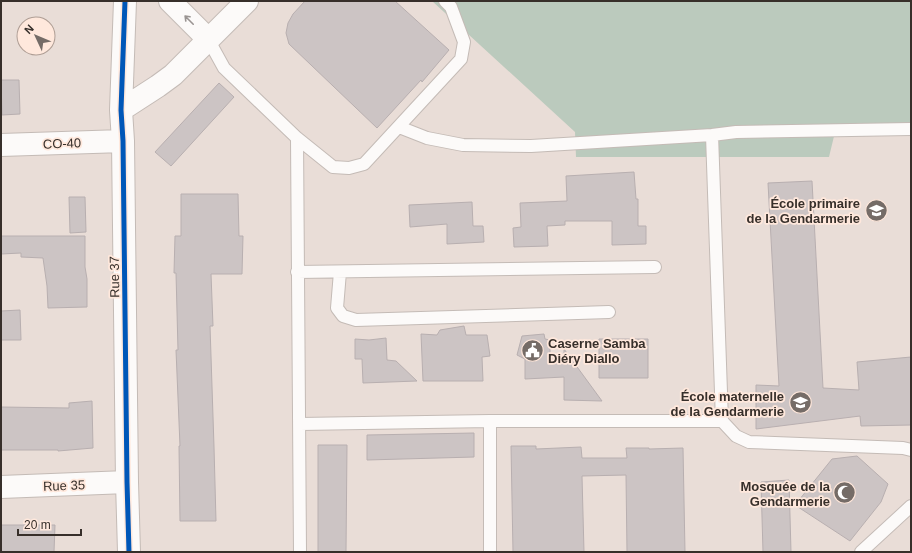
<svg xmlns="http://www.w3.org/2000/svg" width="912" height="553" font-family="Helvetica,sans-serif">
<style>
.green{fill:#bbcabd}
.building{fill:#ccc4c4;stroke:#b8afb0}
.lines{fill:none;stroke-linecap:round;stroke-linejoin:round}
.lane-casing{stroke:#c4bbb6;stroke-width:14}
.street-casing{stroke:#c4bbb6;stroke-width:24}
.lane{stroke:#fcfaf9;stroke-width:12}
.street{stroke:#fcfaf9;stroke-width:22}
.cycleway-casing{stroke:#ffe8dc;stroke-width:8}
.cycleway{stroke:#0057b8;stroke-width:5}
.oneway{stroke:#9a9492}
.labels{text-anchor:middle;stroke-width:3.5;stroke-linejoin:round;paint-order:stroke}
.street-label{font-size:13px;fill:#372f2a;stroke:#ffe8dc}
.poi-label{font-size:13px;font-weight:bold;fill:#372f2a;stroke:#ffe8dc;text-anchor:end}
</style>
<rect width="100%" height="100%" fill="#e9ddd7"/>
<path class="green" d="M432,1H911V136L836,128L829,157H576L575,132Z"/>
<path class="building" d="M305,1H395L449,50L422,82L421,80L377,128L289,44L286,33L288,23L293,14Z
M1,80H19L20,114L2,115Z
M219,83L234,97L171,166L155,152Z
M634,172L636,199H638V226H646V244L612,245V221H565V225L547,226L548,246L514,247L513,228L521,227L520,203L567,201L566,176Z
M812,181L823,388L859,390L857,362L911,357V425L861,426L860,416L756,429V385L779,386L768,183Z
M181,194H238L239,236H243L242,274H211L213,326H210L214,447L216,521H180L179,446H180L176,350H178L176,273H174L175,236H181Z
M69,197H85L86,232L70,233Z
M472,202L473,226H483L484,242L447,244V224L410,227L409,205Z
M1,236H85V267L87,279V307L48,308L47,286L43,258L21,257V253L1,254Z
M20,310L21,340H1V311Z
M464,326L466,335H487L490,356L482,357L483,381H423L421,334L437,335L440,330Z
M544,334L545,339L550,340V355L564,356V349L602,401L564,400V377L525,379V359L517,355L522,336Z
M386,338L387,360L396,361L417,381L363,383L362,359H355V339L369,340Z
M599,339H648V378H599Z
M92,401L93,448L58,451V450H1V407L69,408V403Z
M474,433V457L367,460V435Z
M318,445H347L346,552H318Z
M511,446H536V449L581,447L582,458H627L626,448H649V449L683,448L685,552H627L626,475L582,476L584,552H513Z
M857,456L888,484L881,502L850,541L795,505L832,459Z
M789,480L791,552H763L761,482Z
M1,525H55L54,552H1Z"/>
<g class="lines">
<defs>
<path id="lane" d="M208,39L224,68L297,138L333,167L349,168L364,164L461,59L464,42L451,7L445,1
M399,127L427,138L463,145L531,146L712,135L736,132L911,129
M712,135L722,421L736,436L749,442L903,448L911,450
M297,138C297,276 300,414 300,552
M297,272L655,267
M340,272L337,308L343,316L356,320L609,312
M490,421V552
M300,424L490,421H722
M861,552L911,506"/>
<path id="street" d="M125,1L121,110L123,141L127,482L129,552
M170,1L208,39
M121,110L158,86L173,75L247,1
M1,145L123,141
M1,487L127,482"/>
</defs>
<use href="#lane" class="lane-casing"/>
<use href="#street" class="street-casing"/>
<use href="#lane" class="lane"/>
<use href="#street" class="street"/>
<defs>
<path id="cycleway" d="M125,1L121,110L123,141L127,482L129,552"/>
</defs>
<use href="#cycleway" class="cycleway-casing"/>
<use href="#cycleway" class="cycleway"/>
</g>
<defs><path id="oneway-shaft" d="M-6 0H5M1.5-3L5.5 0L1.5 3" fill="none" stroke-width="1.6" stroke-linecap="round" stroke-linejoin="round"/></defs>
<use class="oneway" href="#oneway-shaft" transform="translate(189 20) rotate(-135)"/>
<defs>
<symbol id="school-disc" viewBox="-11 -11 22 22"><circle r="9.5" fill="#756c67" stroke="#ffe8dc"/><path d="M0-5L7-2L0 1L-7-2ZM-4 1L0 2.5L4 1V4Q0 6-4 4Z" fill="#fff"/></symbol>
<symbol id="civic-disc" viewBox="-11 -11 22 22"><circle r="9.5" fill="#756c67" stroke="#ffe8dc"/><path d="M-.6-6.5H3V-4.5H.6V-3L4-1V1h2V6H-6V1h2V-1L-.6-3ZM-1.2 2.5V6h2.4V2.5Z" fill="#fff"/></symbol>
<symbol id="mosque-disc" viewBox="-11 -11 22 22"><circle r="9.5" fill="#756c67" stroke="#ffe8dc"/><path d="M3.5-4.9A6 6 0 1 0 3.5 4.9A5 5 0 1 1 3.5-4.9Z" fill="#fff"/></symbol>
</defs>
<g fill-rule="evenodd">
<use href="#school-disc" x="864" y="198" width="25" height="25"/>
<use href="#civic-disc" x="520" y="338" width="25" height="25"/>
<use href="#school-disc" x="788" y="390" width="25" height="25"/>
<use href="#mosque-disc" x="832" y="480" width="25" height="25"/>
</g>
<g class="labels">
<g class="street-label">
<text transform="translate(62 143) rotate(-2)" y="5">CO-40</text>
<text transform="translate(114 277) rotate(-91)" y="5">Rue 37</text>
<text transform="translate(64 485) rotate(-2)" y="5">Rue 35</text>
</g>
<g class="poi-label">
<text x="860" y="208">École primaire<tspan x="860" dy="15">de la Gendarmerie</tspan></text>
<text x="548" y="348" text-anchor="start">Caserne Samba<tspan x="548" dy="15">Diéry Diallo</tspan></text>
<text x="784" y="401">École maternelle<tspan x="784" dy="15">de la Gendarmerie</tspan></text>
<text x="830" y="491">Mosquée de la<tspan x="830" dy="15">Gendarmerie</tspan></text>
</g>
</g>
<rect width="912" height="553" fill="none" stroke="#372f2a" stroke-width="4"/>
<g transform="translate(36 36) rotate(314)"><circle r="19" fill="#ffe8dc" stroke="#af9e95"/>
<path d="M0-3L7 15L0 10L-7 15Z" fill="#756c67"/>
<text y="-6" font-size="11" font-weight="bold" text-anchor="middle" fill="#372f2a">N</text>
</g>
<path d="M18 529v6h63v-6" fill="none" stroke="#372f2a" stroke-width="2"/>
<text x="24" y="529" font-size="12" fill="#372f2a" stroke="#ffe8dc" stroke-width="3" paint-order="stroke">20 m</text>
</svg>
